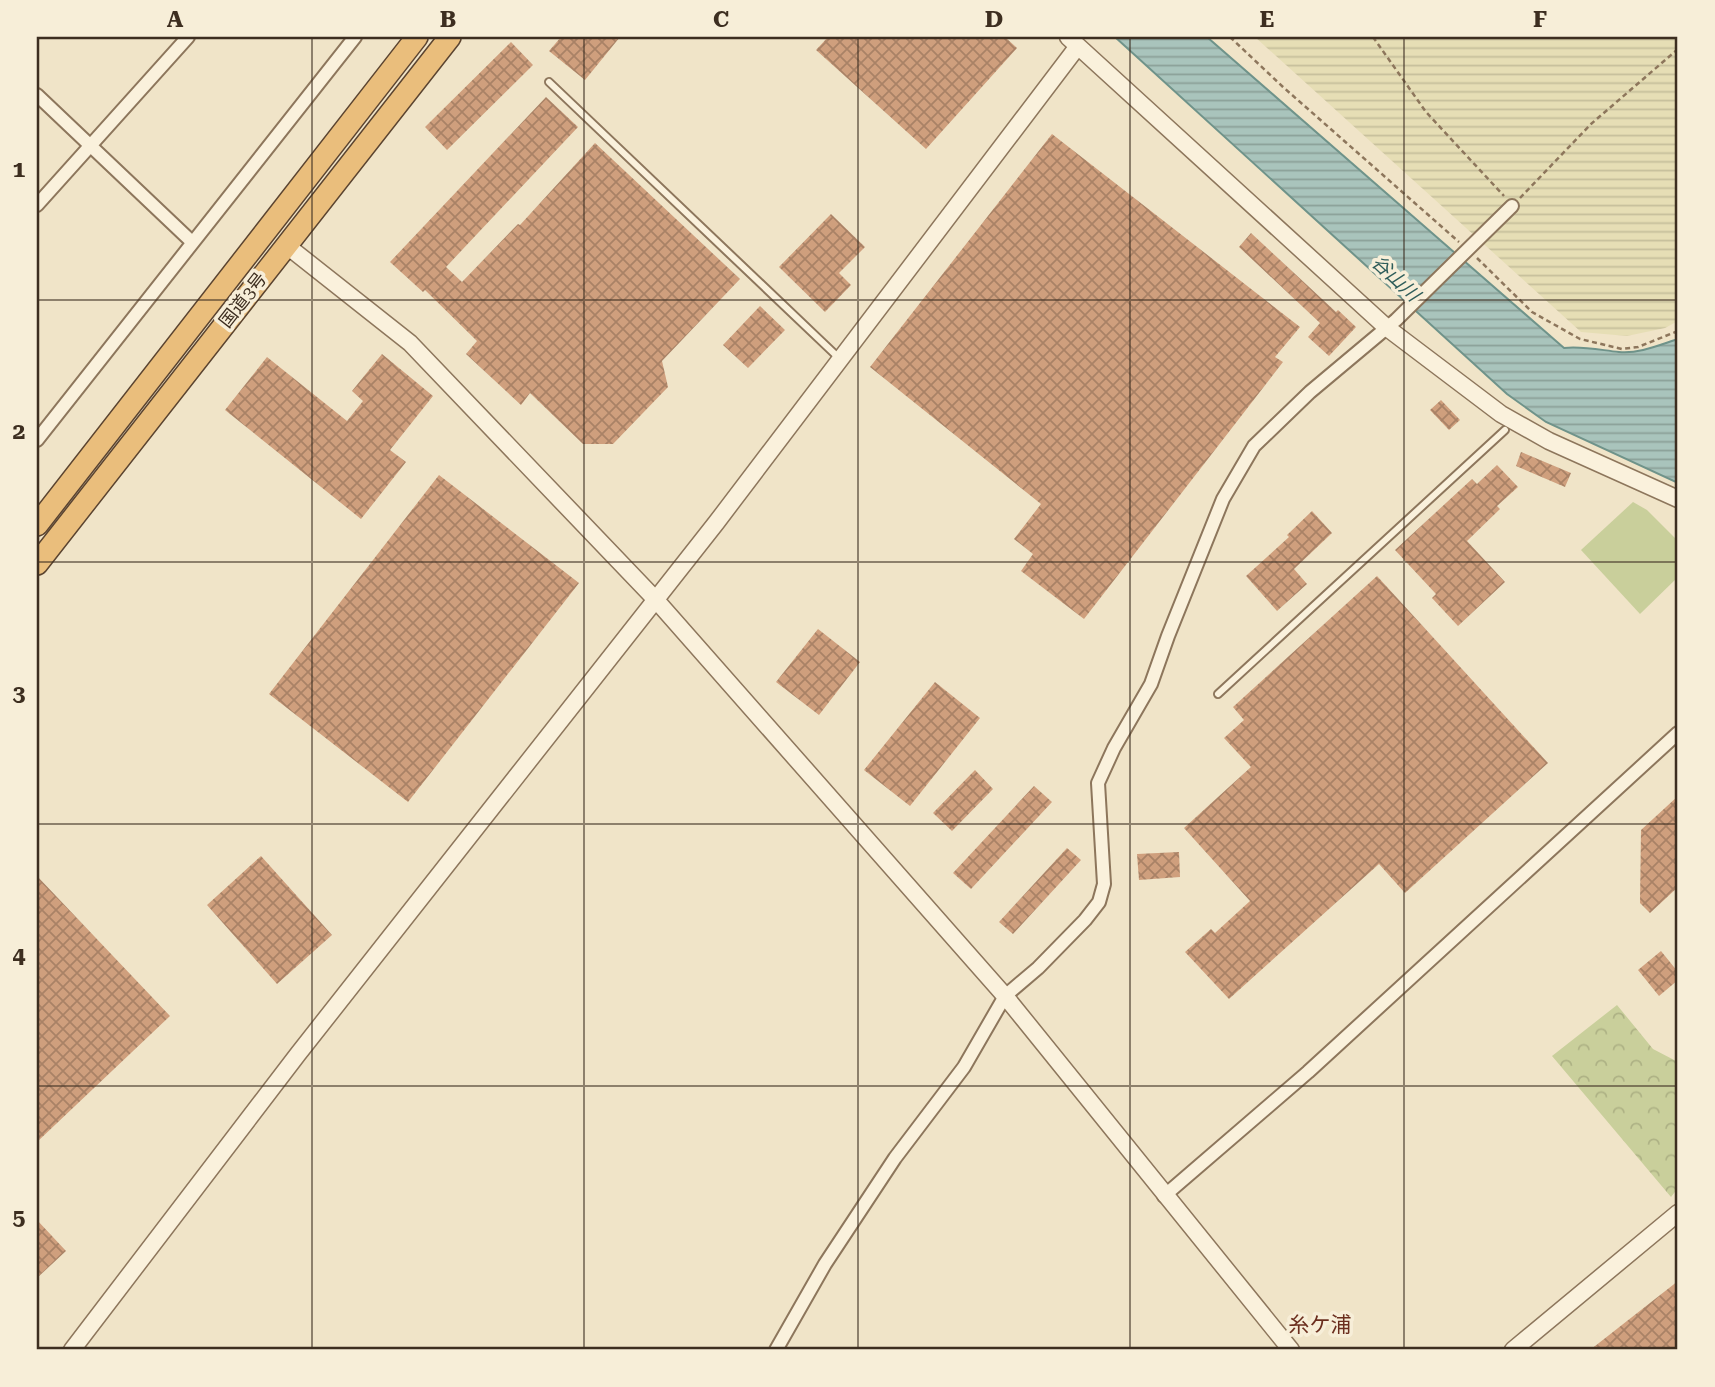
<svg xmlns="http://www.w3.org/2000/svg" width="1715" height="1387" font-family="'Roboto Serif','Noto Sans JP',serif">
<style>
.farmland{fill:url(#farmland-rules)}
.forest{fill:url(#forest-crowns)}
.garden{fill:#c9cf9b}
.water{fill:url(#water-rules);stroke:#6f938a;stroke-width:2}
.building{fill:url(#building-cross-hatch)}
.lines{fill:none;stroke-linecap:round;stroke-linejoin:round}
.service-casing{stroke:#8d765c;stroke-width:10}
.minor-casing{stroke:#8d765c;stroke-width:16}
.tertiary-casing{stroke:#8d765c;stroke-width:19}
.trunk-casing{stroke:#5b4430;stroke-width:24}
.path{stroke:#8d765c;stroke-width:2.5;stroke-dasharray:5 3.5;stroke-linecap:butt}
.service{stroke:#faf1dc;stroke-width:6}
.minor{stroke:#faf1dc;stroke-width:12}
.tertiary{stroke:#faf1dc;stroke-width:16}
.trunk{stroke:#eabe7c;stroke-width:21}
.grid{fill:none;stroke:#3d2e20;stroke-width:2;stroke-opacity:0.55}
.labels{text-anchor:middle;stroke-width:7;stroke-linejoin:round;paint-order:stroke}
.street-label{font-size:18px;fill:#3d2e20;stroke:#f7eed8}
.water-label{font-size:19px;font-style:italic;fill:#2f5d5a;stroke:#f7eed8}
.quarter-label{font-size:21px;fill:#6b2e1e;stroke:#f7eed8}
.neatline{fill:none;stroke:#3d2e20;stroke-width:2.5}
.grid-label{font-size:23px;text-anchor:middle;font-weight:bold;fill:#3d2e20}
</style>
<defs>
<pattern id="farmland-rules" width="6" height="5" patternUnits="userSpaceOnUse" patternTransform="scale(1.75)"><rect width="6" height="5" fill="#e6deb5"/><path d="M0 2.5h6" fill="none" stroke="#c6bf9b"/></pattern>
<pattern id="forest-crowns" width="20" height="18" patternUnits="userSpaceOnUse" patternTransform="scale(1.75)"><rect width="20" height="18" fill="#c9cf9b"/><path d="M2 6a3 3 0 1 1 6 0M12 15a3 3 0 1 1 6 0" fill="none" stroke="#aeb285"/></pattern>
<pattern id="water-rules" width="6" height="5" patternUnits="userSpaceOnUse" patternTransform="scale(1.75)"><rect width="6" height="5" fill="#a9c4bc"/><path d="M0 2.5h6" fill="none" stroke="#8ba098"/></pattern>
<pattern id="building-cross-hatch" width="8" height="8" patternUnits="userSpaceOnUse" patternTransform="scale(1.75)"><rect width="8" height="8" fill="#cf9f7d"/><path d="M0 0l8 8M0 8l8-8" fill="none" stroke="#a98266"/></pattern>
</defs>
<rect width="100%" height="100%" fill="#f0e4c8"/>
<path class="farmland" d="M1255,37H1678V321L1665,328L1627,336L1581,332Z"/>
<path class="forest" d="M1617,1005L1653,1049L1678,1062V1188L1671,1197L1552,1056Z"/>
<path class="garden" d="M1633,502L1647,510L1678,541V577L1640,614L1581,550Z"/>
<path class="water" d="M1115,37H1207L1564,348C1583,346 1600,350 1619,352C1639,354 1659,345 1678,339V483L1546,422L1507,394Z"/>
<path class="building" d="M561,37H620L585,80L549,51Z
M828,37H1005L1017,48L926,149L816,50Z
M511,42L533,65L447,150L425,127Z
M546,97L578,127L446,267L462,282L518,224L520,225L595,143L740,279L662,361L668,387L613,444H583L530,393L521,405L466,354L477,341L425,290L423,292L390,262Z
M1052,134L1300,327L1275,357L1283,362L1084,619L1021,571L1033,554L1014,539L1041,504L870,367Z
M831,214L865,247L839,273L851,285L825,312L779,267Z
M1251,233L1336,312L1338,310L1356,327L1329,356L1308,337L1320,323L1239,247Z
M760,306L785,330L748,368L723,345Z
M382,354L433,396L390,450L406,462L361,519L225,410L267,357L347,421L363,401L352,391Z
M1441,400L1460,420L1449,430L1430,410Z
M1521,452L1571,473L1565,487L1516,466Z
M1497,465L1518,487L1497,506L1500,509L1467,541L1505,582L1458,626L1432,598L1436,594L1395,550L1472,479L1477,484Z
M439,475L579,583L408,802L269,694Z
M1312,511L1332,533L1294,569L1307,584L1277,611L1246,576L1289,537L1287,535Z
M1377,576L1548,763L1405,893L1379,864L1229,999L1185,952L1211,929L1215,933L1250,901L1184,828L1251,767L1224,738L1244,720L1233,707Z
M818,629L860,662L819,715L776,682Z
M935,682L980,718L910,806L864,770Z
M975,770L993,789L952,831L933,813Z
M1034,786L1052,802L971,889L953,873Z
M1678,796V887L1650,913L1640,903L1641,830Z
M1067,848L1081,860L1013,934L999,922Z
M1179,852L1180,877L1139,880L1137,854Z
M261,856L332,935L277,984L207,905Z
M37,876L170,1016L37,1142Z
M1661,951L1678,972V980L1659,996L1638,970Z
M37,1220L66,1251L37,1278Z
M1678,1281V1350H1590Z"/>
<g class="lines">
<defs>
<path id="service" d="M549,82L840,359
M1218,694L1505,430"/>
<path id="minor" d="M37,95L192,242
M37,205L188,37
M37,440L355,37
M1164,1196L1308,1072L1678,733
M776,1350L825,1264L895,1158L964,1067L1005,996L1038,968L1085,920L1099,902L1104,884L1098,783L1114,748L1151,684L1168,636L1223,499L1254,446L1310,392L1396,320L1512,206"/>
<path id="tertiary" d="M1068,37L1386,327L1501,414L1549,441L1678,499
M286,245L410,343L656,600L1005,996L1291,1350
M72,1350L298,1054L716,523L1078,46
M1513,1350L1678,1213"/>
<path id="trunk" d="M37,525L417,37
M37,564L450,37"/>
</defs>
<use href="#service" class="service-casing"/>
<use href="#minor" class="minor-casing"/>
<use href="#tertiary" class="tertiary-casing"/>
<use href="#trunk" class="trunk-casing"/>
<path class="path" d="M1230,37L1283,87L1459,242
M1373,37L1426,112L1504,196
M1520,198L1591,124L1678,49
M1477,258L1532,312L1580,339L1622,349L1638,347L1678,331"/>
<use href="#service" class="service"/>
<use href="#minor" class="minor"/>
<use href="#tertiary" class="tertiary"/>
<use href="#trunk" class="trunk"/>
</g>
<path class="grid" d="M312,37V1350M584,37V1350M858,37V1350M1130,37V1350M1404,37V1350M37,300H1678M37,562H1678M37,824H1678M37,1086H1678"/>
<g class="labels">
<g class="street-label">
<text transform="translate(243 300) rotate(-52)" y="6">国道3号</text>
</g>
<g class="water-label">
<text transform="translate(1396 278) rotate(43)" y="7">谷山川</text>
</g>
<g class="quarter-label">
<text x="1320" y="1332">糸ケ浦</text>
</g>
</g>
<rect width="1715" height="1387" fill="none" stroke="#f7eed8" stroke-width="77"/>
<rect x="38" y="38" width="1638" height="1310" class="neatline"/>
<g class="grid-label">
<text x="175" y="27">A</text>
<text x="448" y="27">B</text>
<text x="721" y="27">C</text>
<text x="994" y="27">D</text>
<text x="1267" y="27">E</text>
<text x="1540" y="27">F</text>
<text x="19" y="177">1</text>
<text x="19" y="439">2</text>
<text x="19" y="701">3</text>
<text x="19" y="963">4</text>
<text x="19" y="1225">5</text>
</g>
</svg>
